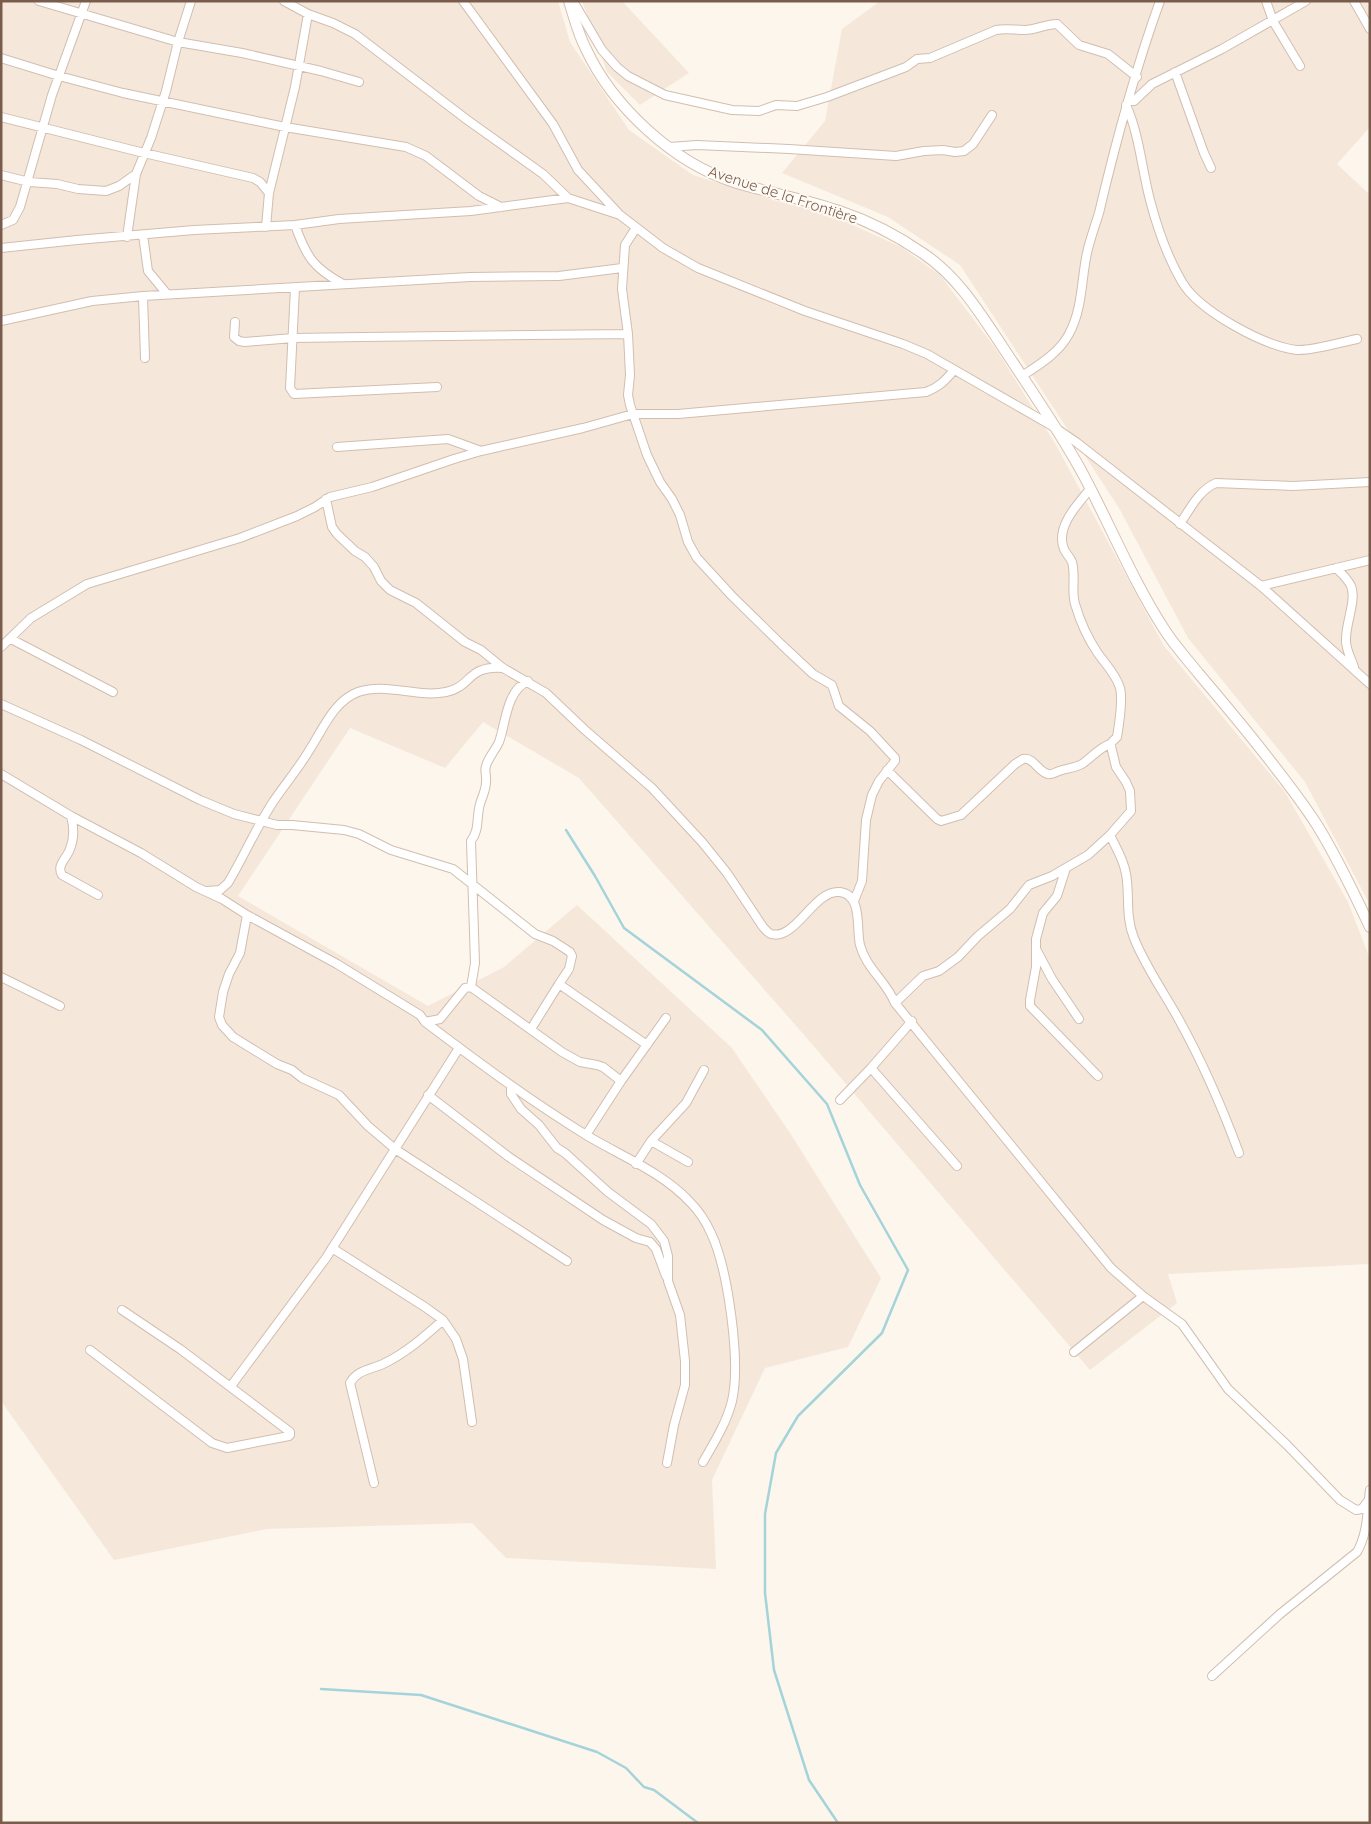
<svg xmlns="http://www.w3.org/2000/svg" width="1371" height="1824" font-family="Quicksand,sans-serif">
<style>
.residential{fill:#f5e8da}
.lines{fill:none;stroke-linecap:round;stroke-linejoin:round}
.stream{stroke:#a5d3da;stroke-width:2.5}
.street-casing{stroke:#d1beb0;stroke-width:10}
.secondary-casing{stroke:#d6c0b0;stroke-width:12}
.street{stroke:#fff;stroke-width:8}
.secondary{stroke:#fff;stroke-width:10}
.labels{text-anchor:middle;stroke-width:4;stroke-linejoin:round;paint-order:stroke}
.street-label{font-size:15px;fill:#7a5c4d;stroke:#fffaf3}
</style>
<rect width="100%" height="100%" fill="#fdf6ec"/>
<path class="residential" d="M1,1H558L570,42L629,130L693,175L773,200L831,215L901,247L940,275L996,349L1056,445L1164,646L1285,792L1348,902L1370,959V1264L1168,1274L1177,1303L1090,1370L805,1036L579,778L483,722L445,768L350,728L238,896L428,1006L504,967L577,905L732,1048L790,1133L881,1278L848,1347L765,1368L712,1480L716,1569L506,1558L472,1523L267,1529L114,1560L1,1401Z
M582,1H622L689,73L640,105L607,72Z
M880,1H1370V127L1337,164L1369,194L1370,193V905L1305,782L1188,638L1119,508L960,265L888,217L782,173L825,121L842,29Z"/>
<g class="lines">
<path class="stream" d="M566,830L595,876L624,928L762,1030L827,1104L860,1185L908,1270L882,1333L798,1416L776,1453L765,1514V1593L774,1670L809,1780L838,1823
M321,1689L421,1695L597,1752L626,1768L644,1787L654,1790L698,1823"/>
<defs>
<path id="street" d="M39,1L178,42L242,53L321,71L359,82
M284,1L308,14L333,23L355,34L466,119L543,174L568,198L620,215L663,248L698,268L805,311L903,344L927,354L1054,427L1076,442L1261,586L1370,684
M463,1L553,124L578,170L619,214
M573,1L602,50L617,67L628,76L665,95L732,110L759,111L776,105L797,106L827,97L906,67L917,59L930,58L996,30C1006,28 1015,30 1024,30C1036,30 1046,24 1057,24L1079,45L1108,54L1137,77
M1266,1L1273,21L1300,66
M1354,1L1370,29
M1,58L59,76L123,93L285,127L406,147L426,156L479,196L501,207
M1175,72L1204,153L1211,168
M1128,101H1134L1152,84L1222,49L1306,1
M1126,105C1139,133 1142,170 1150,200C1157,227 1168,258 1182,282C1199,311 1264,346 1297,350C1312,351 1342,342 1357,339
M1,117L144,153L253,178L260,182L269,193
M669,147L697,145L789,149L896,156L924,151L943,150L955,152L964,151L973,144L992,115
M1,175L29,182L57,184L78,189L106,191L119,186L136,174
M1,225L13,220L20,207L52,95L86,1
M295,225C306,256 313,268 343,284
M266,227L269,193L295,87L308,14
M636,228L625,245L622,289L628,334L630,375L628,395L630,405L647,455L660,482L672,499L680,515L688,542L697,558L732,596L782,645L813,674L832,685L839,706L870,731L895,758V761L879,781L872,795L866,820L862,881L854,901
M143,235L148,271L167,294
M127,237L136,174L151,138L166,91L178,42L191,1
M1,248L77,240L194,230L295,225L339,219L471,211L568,198
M295,288L290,388L294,394L437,387
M143,296L145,358
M1,321L92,301L143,296L470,277L559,276L622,268
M235,322L234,337L239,341L245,342L293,338L363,337L628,334
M1022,376C1039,365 1059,353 1069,334C1083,308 1081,280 1087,253C1090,239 1095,226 1099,213C1116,141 1135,70 1160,1
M337,447L448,439L481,451
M326,499L332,527L337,534L355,551L365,557L374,567L381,581L390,590L416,603L465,642L481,650L503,668L546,693L585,730L652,788L702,842L727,873L763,927C765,929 768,933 771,934C796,941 814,889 840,892C863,895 856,929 860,945C866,968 886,981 895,1003L1111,1268L1143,1296L1182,1324L1228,1389L1287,1445L1340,1500L1356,1510L1362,1509L1368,1501
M1180,524C1190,509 1199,490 1216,483L1293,486L1370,482
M1336,568C1341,573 1348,579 1351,586C1357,599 1345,625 1346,641C1346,650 1351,658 1354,667
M1261,586L1370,560
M11,639L113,692
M1,647L31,618L87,584L240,538L297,516L315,507L330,497L372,487L454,459L481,451L583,428L633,414H678L926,392C939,387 945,381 954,370
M1,704L81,740L200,800L234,814L277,825H292L344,830L359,834L391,850L453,869L535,934L553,941L570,952L572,956L569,969L559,984L647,1045
M887,770L937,819L941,821L961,815L1015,764L1023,759C1034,757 1038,772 1048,774C1052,775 1056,772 1059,771C1067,768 1075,768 1082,764C1092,757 1099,748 1110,744
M1,774L71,816L141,853L196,887L222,899L247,915L337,964L420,1015L425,1022C478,1062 529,1100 586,1135C621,1156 662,1172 690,1202C699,1211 706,1222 711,1233C728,1269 741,1362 732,1401C727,1422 714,1443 703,1462
M71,816C74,827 74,839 70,849C67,858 56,865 62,875L98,895
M1110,835C1116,848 1124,860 1126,874C1130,895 1125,916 1134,938C1145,966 1163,991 1178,1018C1202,1061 1222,1107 1239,1153
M1066,868L1057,896L1043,913L1036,939V967L1030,1000V1006L1098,1076
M207,891L220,890L228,883C244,856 256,828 273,802C285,784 299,768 310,749C323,729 334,701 358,692C386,682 417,698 446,692C472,687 467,665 503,668
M247,915L240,953L229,974L223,992L219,1017L222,1025L233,1037L254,1050L277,1064L292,1070L302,1078L339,1095L368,1126L395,1149L567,1261
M1036,949L1052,979L1079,1019
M1,977L60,1006
M471,987L475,963L471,841C480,829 476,818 480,804C482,797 486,790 486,782C487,776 484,771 486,766C488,758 495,751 499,742C506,723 506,691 528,681
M895,1003L923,976L939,971L958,957L978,936L1010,909L1029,885L1052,876L1088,855L1110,835L1131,811L1130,791L1126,782L1116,767L1111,746V743L1117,737C1119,725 1123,699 1120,688C1116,674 1105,664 1097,652C1087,637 1080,621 1075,604C1071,590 1076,576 1072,562C1070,557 1066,554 1064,549C1055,527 1078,504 1090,489
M425,1022L440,1019L465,988L471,987L562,1052L580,1062L597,1065L603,1067L621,1081
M531,1029L559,984
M871,1068L957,1166
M511,1086V1094L521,1109L539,1125L557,1148L565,1153L608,1192L651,1224L664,1241L668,1256V1281L680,1315L685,1361V1385L674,1425L667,1463
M428,1095L509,1157L603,1220L636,1238L650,1242L656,1249L666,1276
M840,1100L871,1068L912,1021
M586,1135L621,1081L666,1018
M651,1141L688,1162
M636,1164L651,1141L686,1103L704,1070
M332,1248L425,1307L443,1320L456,1339L463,1359L472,1422
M90,1350L212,1443L227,1448L289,1436L290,1435V1432L180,1349L122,1310
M1074,1352L1143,1296
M231,1386L326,1258L459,1048
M374,1483L350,1383C357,1370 370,1370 383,1364C406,1353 424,1337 443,1320
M1212,1676L1280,1614L1357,1552C1368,1533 1367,1511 1370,1490"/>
<path id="secondary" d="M569,1C574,17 578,34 586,49C613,107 674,163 734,182C769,193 805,199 839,211C869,221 898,236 924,254C958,277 980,313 1002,346C1030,389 1060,431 1084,476C1111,527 1133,581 1164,629C1174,645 1187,659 1199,674C1221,700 1243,726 1264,753C1282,776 1301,800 1317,825C1337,857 1354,893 1370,927"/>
</defs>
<use href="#street" class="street-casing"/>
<use href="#secondary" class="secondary-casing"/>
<use href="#street" class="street"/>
<use href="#secondary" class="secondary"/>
</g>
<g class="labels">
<g class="street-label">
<text transform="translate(783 195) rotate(18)" y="5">Avenue de la Frontière</text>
</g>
</g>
<rect width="1371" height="1824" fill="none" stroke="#7a5c4d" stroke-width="5"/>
</svg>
